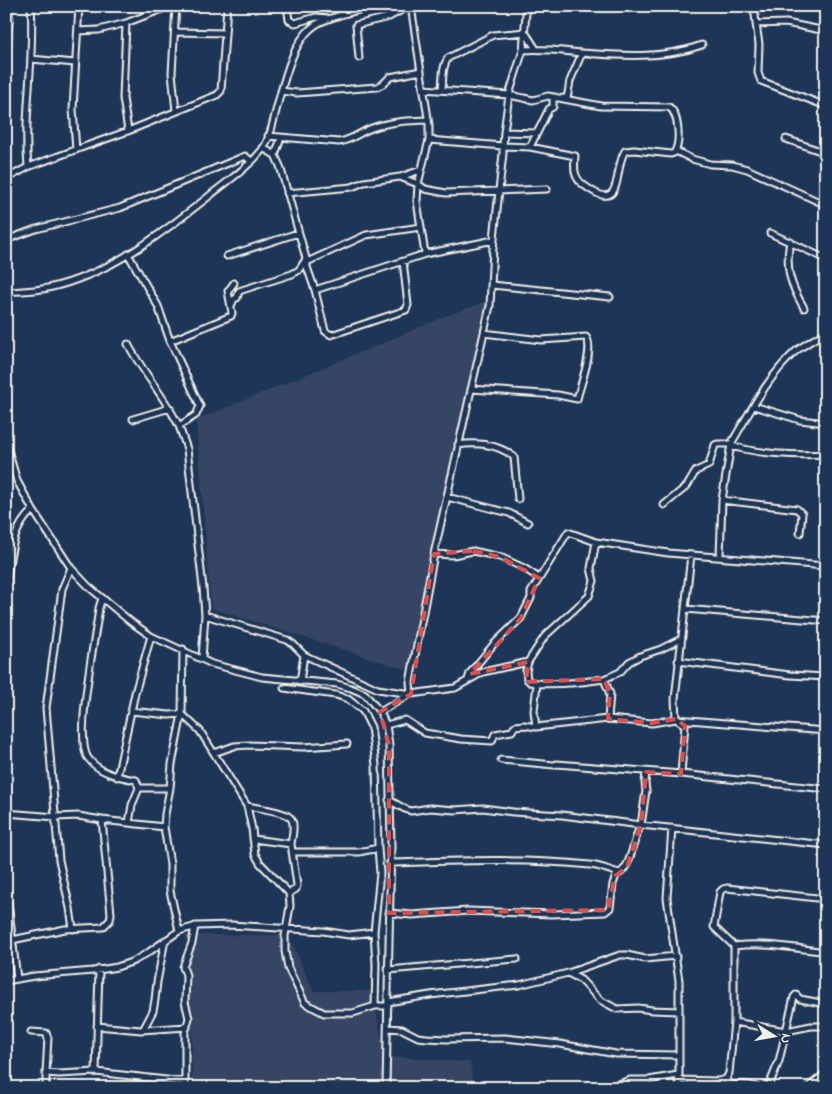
<svg xmlns="http://www.w3.org/2000/svg" width="832" height="1094" font-family="'Indie Flower',sans-serif">
<style>
.built{fill:#344464}
.lines{fill:none;stroke-linecap:round;stroke-linejoin:round}
.street-casing{stroke:#f4f1e8;stroke-width:9}
.street{stroke:#1d3557;stroke-width:5}
.marked{fill:none;stroke:#dc504e;stroke-width:4;stroke-dasharray:10 6;stroke-linejoin:round}
</style>
<rect width="100%" height="100%" fill="#1d3557"/>
<filter id="ink" filterUnits="userSpaceOnUse"><feTurbulence type="fractalNoise" baseFrequency=".02" numOctaves="2"/><feDisplacementMap in="SourceGraphic" scale="10" xChannelSelector="R" yChannelSelector="G"/><feConvolveMatrix kernelMatrix="1 2 1 2 8 2 1 2 1" color-interpolation-filters="sRGB"/></filter>
<g filter="url(#ink)">
<path class="built" d="M490,300L407,670L211,608L196,420L385,342L448,315Z
M186,935H289L313,991H372L385,1056L470,1062L474,1088H192V1041Z"/>
<g class="lines">
<defs>
<path id="street" d="M176,6L172,73L176,111
M287,6L289,20L295,23L316,17L327,18
M578,6L608,8L653,6
M671,6H683
M754,6L756,24L786,23L826,31
M756,24L759,44L758,73L761,81L826,106
M78,31L99,30L126,23
M175,32L225,33
M523,50C543,48 561,51 581,53C621,56 664,59 702,45
M359,58L356,25L389,17L409,6
M31,59L75,63
M6,70L10,6
M423,89L509,95L533,100L548,96L601,106L669,107C679,114 681,143 674,153L671,154L634,150L625,151C613,168 625,216 585,186C573,178 574,168 575,156L530,147
M442,90C443,78 442,67 448,58L493,35L525,32L536,49
M281,91L297,93L377,87L383,84L390,77L421,71
M563,98L567,99L570,81L582,53
M128,131L123,98L126,23L165,8L176,7
M504,132L509,95L523,50L526,13L528,6
M537,133L530,147L503,146L504,132L537,133L549,109L553,107V97H555
M268,136L339,142C352,140 360,132 372,128C390,121 410,121 428,120
M786,139L826,153
M263,148L275,155L280,166L307,262V267L315,290L325,331L331,335L406,310L408,305L403,261
M76,150L73,109L79,6
M676,151L692,159L710,164L732,165L747,169L826,205
M275,155L281,138
M28,167C23,113 35,60 31,6
M400,177L418,184L425,189L446,193L547,189
M6,179L28,167L128,131L217,95L221,91L227,6
M287,193L352,187L364,182L400,177L421,170
M770,233L826,259
M6,240L36,229L120,208L245,156L251,161
M790,241C785,269 790,284 804,308
M128,254L158,306L170,341L231,316L232,313L228,291L234,283
M425,254L417,201L418,184L429,140
M227,256L298,233
M307,262L366,235L421,227
M492,285L610,297
M315,290L425,254L494,240
M6,292C20,291 34,291 48,288C108,275 160,235 208,197C226,182 247,169 262,150C271,138 273,121 277,107C284,81 293,38 317,24C334,15 356,11 375,6
M231,306L234,299L237,298L239,291L292,274L299,270L306,259
M170,341L200,406L196,415L179,426L187,449L203,588L205,615L202,659
M128,344C143,373 165,397 179,426
M471,389L558,395L577,399C580,386 595,348 586,337L541,340L484,333
M754,406L800,420L826,423
M133,419L170,408
M6,443L17,481L33,510L71,568L89,587L131,622L151,636L212,664L262,677L337,684L351,688L365,694L380,712L386,725L389,745L391,846L386,1088
M458,445C478,442 498,444 514,457L518,499
M731,446C761,454 794,456 826,454
M447,497L509,513L528,523
M722,500L797,509L802,514L800,533
M664,505L687,486L696,471L709,465L715,445L717,444H731C750,412 768,376 796,351C805,344 816,338 826,332
M596,542L591,568L594,581L589,596L545,636L539,645L528,662L526,671L527,679L530,682C548,686 584,682 604,679
M434,554L453,555L473,551L500,557L524,568L539,578
M691,555L675,699L676,719L685,725L681,774L826,789
M720,557L722,500L731,444
M71,568L62,589L46,708L59,860L70,908L73,929
M6,588C10,561 10,529 33,510
M102,598L99,608C96,635 74,738 88,758C99,773 118,777 136,780L139,788H170
M685,609L826,621
M205,615L287,640L293,644L304,655L378,689L411,694L455,688L483,672L528,662
M678,661L790,675L826,677
M468,680L470,673L493,645L521,618L531,598V592L568,532L596,542L668,553L826,566
M300,682L304,655
M284,688L336,695L348,699L363,711L371,727L376,765L378,848L380,873L374,932L376,964L375,1006
M411,694L410,682L434,554L490,306L493,248L503,153V146L429,140V125L411,6
M131,711L169,715L182,714L200,731L247,806L252,829L255,854L260,863L289,893L290,906L285,936V951L288,968L305,1003L324,1013H353L375,1006H388
M380,712L410,694
M608,719L610,694L604,679L620,672L629,662L640,656L661,649L681,639
M386,725L405,720L425,733L461,739L492,741L495,734L512,731L515,726L524,725L536,727L608,719L652,723L676,719L826,731
M536,727L534,711L537,684
M214,753L234,746L249,745L303,747L347,744
M501,760L554,765L557,764L681,774
M117,777L135,693L151,636
M389,800L405,809L411,811L430,808L455,810L483,808L513,812L562,815L641,825L646,791L645,783L646,772
M247,806C256,808 289,811 292,820C295,827 292,837 291,844
M6,813L56,817L78,816L102,820L164,827
M129,823L132,805L139,788
M672,828L667,898L679,981V1088
M253,839L291,844L297,885L296,889L289,893
M292,852H359L378,848
M390,863C457,861 524,858 590,865C601,866 610,871 620,873C632,865 633,838 641,825L826,845
M6,885L17,979
M826,899L727,888L723,889L720,892L714,927L734,946V1022L786,1031L794,997L796,995L800,999L826,1004
M389,913L412,915L468,911L552,914L605,912L610,908L613,884L617,873
M179,931L170,891V864L164,827L165,814L170,788L172,764L182,714L183,649
M12,940L65,929L103,927L110,920L111,914L102,820
M734,946C764,942 796,948 826,952
M388,970L517,959
M568,973L581,980L600,1000L617,1009L638,1008L652,1010L679,1011
M6,981L34,976L93,971L117,967L134,961L149,952L179,931L197,926L231,925L323,931L349,935L374,932
M388,1002L430,995L519,985L568,973L620,955H627L645,959L676,956
M97,1026L141,1030L187,1027
M388,1028L402,1029L418,1037L427,1038L446,1039L505,1038L560,1044L616,1054L678,1055
M143,1030L153,1011L155,1000L157,982L165,940
M31,1032L46,1033L48,1038L46,1073
M96,1072L99,969
M726,1079L729,1084L750,1085L760,1088
M678,1080L718,1081L726,1079L729,1073L734,1022
M492,1086L523,1088
M46,1088V1073L59,1074L96,1072L175,1081H185
M185,1088V1033L189,1018L185,1002L186,975L183,967L192,943L195,926
M607,1088L630,1080H649L678,1075
M768,1088L779,1061L786,1031L811,1026H826
M807,1088L826,1073"/>
</defs>
<use href="#street" class="street-casing"/>
<use href="#street" class="street"/>
</g>
</g>
<path class="marked" d="M473,551L500,557L539,578L521,618L470,674L528,662L526,682L604,679L610,694L608,719L652,723L676,719L685,726L681,774L646,772L641,825L627,867L615,876L608,910L389,913V745L380,712L411,694L434,554Z"/>
<rect width="832" height="1094" fill="none" stroke="#1d3557" stroke-width="25"/>
<rect x="12" y="12" width="807" height="1069" fill="none" stroke="#f4f1e8" stroke-width="2" filter="url(#ink)"/>
<g transform="translate(774 1036) rotate(101)" stroke="#1d3557" stroke-width="4" paint-order="stroke">
<path d="M0-4L9 19L0 12L-9 19Z" fill="#f4f1e8"/>
<text y="-8" font-size="14" font-weight="bold" text-anchor="middle" fill="#f4f1e8">N</text>
</g>
</svg>
